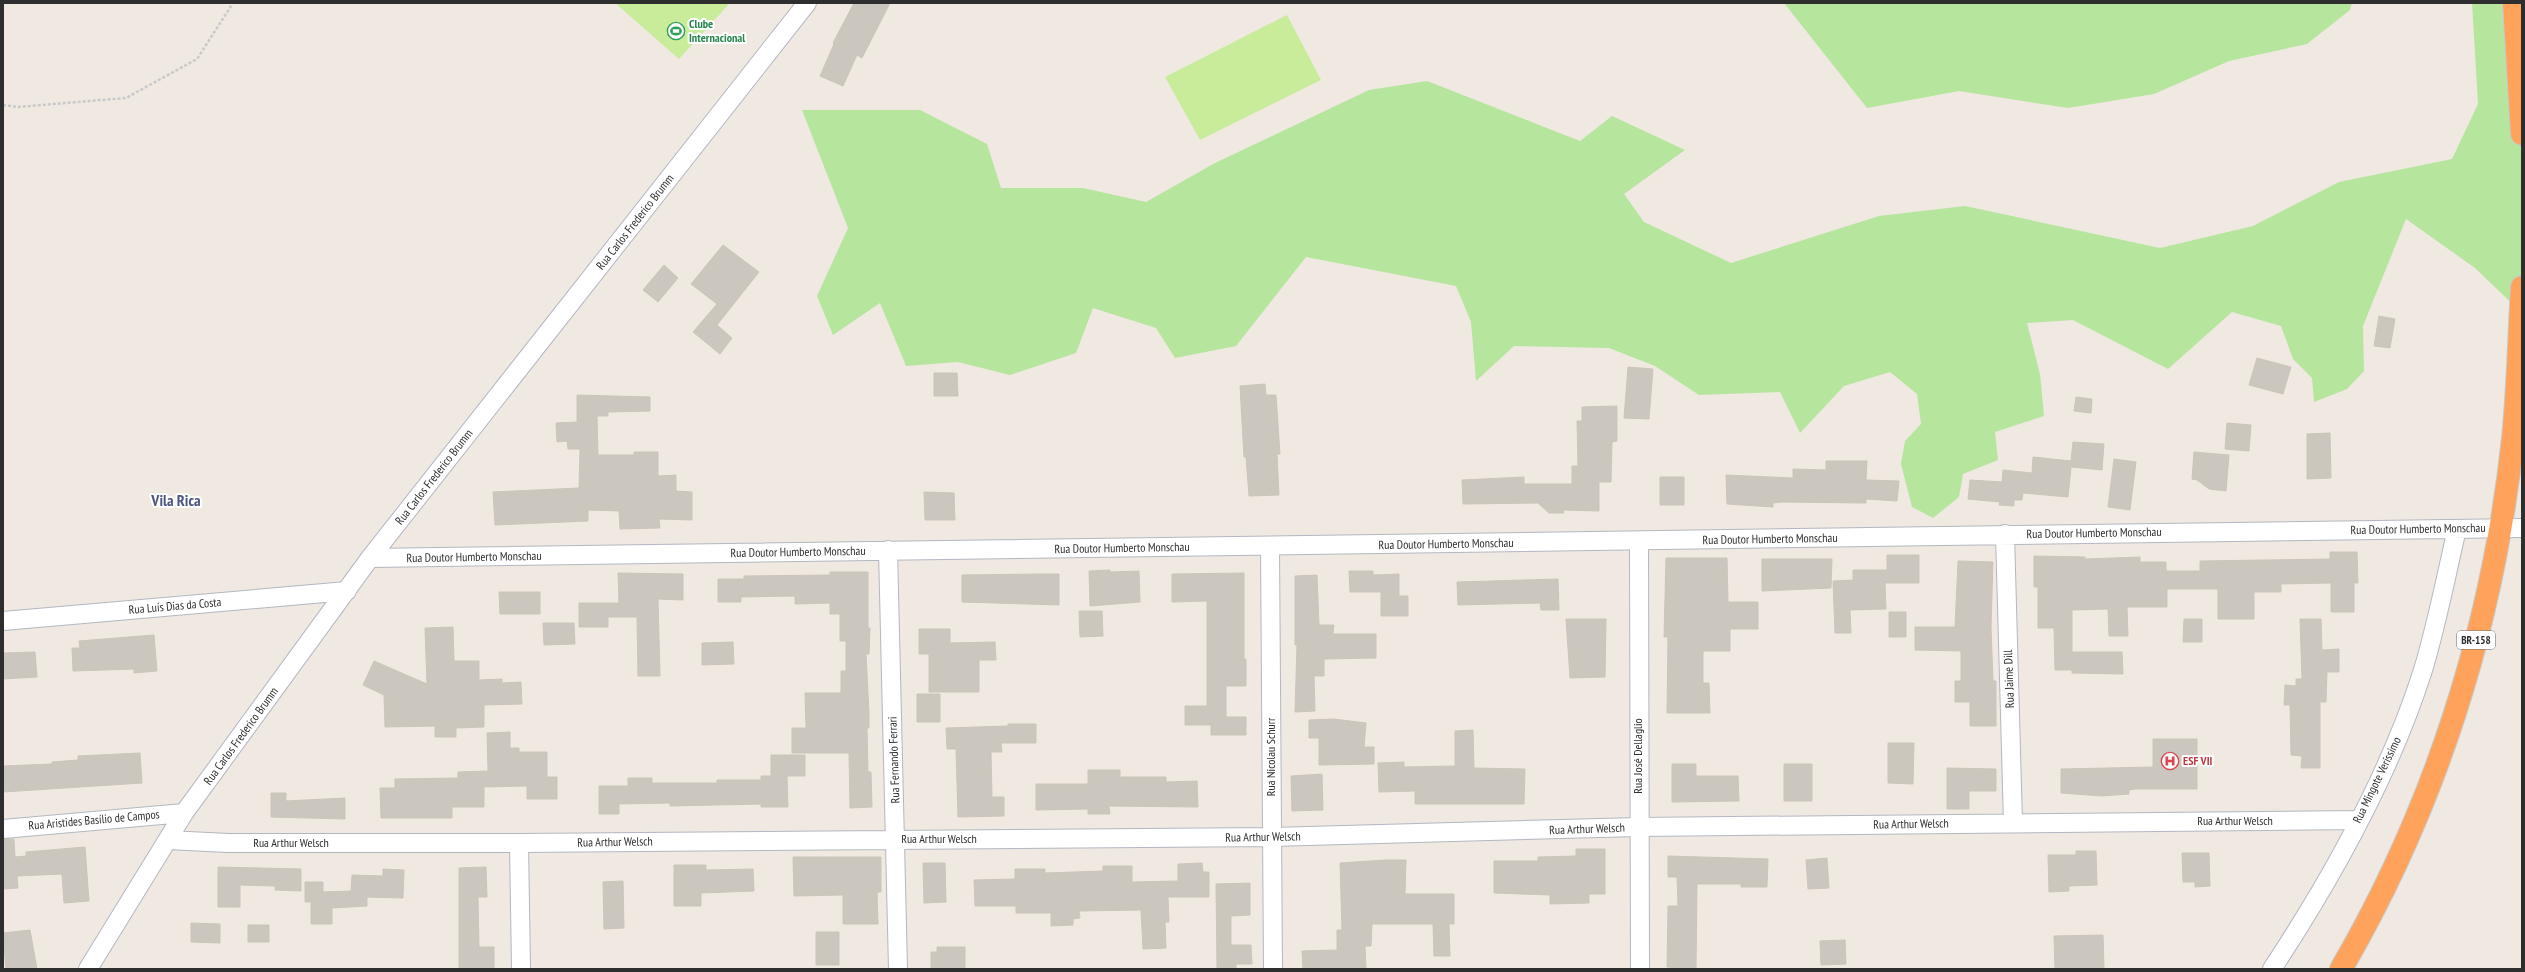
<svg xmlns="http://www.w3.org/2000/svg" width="2525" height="972" font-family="'PT Sans Narrow',sans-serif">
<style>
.green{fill:#b6e59e}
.pitch{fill:#c9ec9a}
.building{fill:#cbc7bf;stroke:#cbc5ba}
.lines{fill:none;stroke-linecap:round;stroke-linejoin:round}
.minor-casing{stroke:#b4b7c1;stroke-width:20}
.highway-casing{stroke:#c9c9c9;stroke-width:24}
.path{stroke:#c9c9c9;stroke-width:2.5;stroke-dasharray:3 2;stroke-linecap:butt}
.minor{stroke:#fff;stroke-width:18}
.highway{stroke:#ffa35c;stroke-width:22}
.labels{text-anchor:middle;stroke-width:4;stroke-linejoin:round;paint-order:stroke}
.shield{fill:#fff;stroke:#6d6d6d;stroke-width:1}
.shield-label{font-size:11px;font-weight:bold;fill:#2e2e2e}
.leisure-label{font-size:12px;font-weight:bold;fill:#27864d;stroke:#fff;text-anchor:start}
.street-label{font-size:12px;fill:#2e2e2e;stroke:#fff}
.health-label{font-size:12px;font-weight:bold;fill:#be3a42;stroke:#fff;text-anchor:start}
.district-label{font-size:16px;font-weight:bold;fill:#4d5680;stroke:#fff}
</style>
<rect width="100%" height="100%" fill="#efe9e1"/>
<path class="green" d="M1784,3H2352L2350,10L2307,44L2229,61L2154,94L2068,108L1959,91L1867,108Z
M2472,3H2522V313L2475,268L2406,219L2363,326L2364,371L2347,389L2314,402L2312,378L2293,359L2281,326L2232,312L2168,369L2073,320L2027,323L2040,374L2044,416L1995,432L1998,460L1963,474L1959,497L1933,518L1912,507L1901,464L1905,441L1921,424L1917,394L1890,372L1844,386L1800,433L1780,392L1699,395L1655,366L1609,348L1514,346L1476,381L1471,322L1456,286L1306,257L1236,346L1175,358L1156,328L1093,308L1076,353L1010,375L958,362L906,366L880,303L833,335L817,296L848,228L802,110H920L987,144L1001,188H1083L1146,202L1213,164L1369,90L1427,81L1580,141L1612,116L1685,150L1624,194L1644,222L1731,263L1879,216L1965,206L2160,248L2253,226L2339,182L2452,159L2478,104Z"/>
<path class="pitch" d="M615,3H730L679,59Z
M1287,15L1321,80L1200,140L1165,77Z"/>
<path class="building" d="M854,3H890L862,58L857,55L843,86L820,76L834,44L833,43Z
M723,245L759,272L717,325L732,338L720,354L693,332L717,304L691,284Z
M664,265L678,278L658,302L643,290Z
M2379,316L2395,319L2390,348L2374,346Z
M2257,358L2291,367L2283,394L2249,385Z
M1628,367L1653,369L1649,419L1624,418Z
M934,373H957L958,396H934Z
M1265,384L1266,395H1276L1280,454H1277L1279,495L1249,496L1246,457H1244L1240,386Z
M577,395L650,397V411L608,412V416H597L598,455H634V452H658V476L676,475V491L692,492V520L659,519L660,528L620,529L619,511L588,510V521L495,525L493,492L579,488L580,449H568L567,441L557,442L556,423L577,422Z
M2076,397L2092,399L2091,413L2074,411Z
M1617,406V441L1612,442L1611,482H1599V511L1563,510L1564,513H1549L1538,503L1463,504L1462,480L1524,477V484H1572V466H1578L1577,421H1582V407Z
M2227,423L2251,425L2249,451L2225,449Z
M2330,433L2331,478L2307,479V434Z
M2073,442L2104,444L2102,470L2071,467L2068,497L2023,493L2022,500H2014V506L1999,505L2000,502L1968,499L1970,480L2002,482L2003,470L2032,473L2033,457L2071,461Z
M2194,452L2229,455L2226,491L2209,489L2197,480L2192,479Z
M2114,459L2136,462L2130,510L2108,507Z
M1826,461H1867L1866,480L1899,481L1897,501L1866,499V503L1782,502L1773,503V507L1727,504L1726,475L1793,478V469L1826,470Z
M1660,477H1684V505H1660Z
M924,492L954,493L955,520H925Z
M2330,552H2357L2358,583H2354V612H2331V583L2281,584V592H2254V619H2218V589H2167V607H2127L2128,636H2109L2108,609L2072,610V652H2122L2123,674L2072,673V670H2055L2054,628H2038V587H2034V556L2085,557V559L2140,557V562H2166V571H2200V561L2330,559Z
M1887,555H1919V583H1885L1886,609L1850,610L1851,633H1835L1833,581L1853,580V570H1887Z
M1666,558H1727L1728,602H1758V629H1730V651H1703V683H1709L1710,713H1667L1668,637H1664Z
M1762,559H1832L1831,588L1762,591Z
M1958,561L1993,562L1991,627L1993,681H1996V726H1970V702H1955V681H1961V651L1915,650V627H1955Z
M1110,570V572L1139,571L1140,602L1090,606L1089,571Z
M1349,571H1373V575L1399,574V596H1408V616H1381V592H1350Z
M830,572H868V628H870L869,654H866L869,713V728H867L868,772H871L872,807L850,808L849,753H792V728H806L805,693H841V671H846V641H840V614H830V603L795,604V596L741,597V602H718V579H744V576L830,575Z
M618,573L683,574V600L658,599L660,676H638L637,617H608V627H579V603H619Z
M1244,573V659H1246V686H1226V717H1246V735H1211V725H1185V706H1207V601L1172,602V574Z
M1039,574H1059V605L962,602V575Z
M1317,575L1319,625H1334L1333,634H1376V658L1324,659V676H1314L1315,711L1295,712L1297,645H1295V576Z
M1558,579L1559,610H1541L1540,603L1458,605L1457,582Z
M499,592H540V614H500Z
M1079,611H1102L1103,636L1080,637Z
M1889,612H1906V637H1889Z
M1566,619H1606L1605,677L1570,678Z
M2184,619H2202V642H2183Z
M2300,619H2321L2322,650L2339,649V672H2327L2326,702H2320V768H2301L2302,756L2291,755L2290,705H2284L2285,685L2296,686V679H2302Z
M543,623H574L575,644L544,645Z
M453,627L454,661H479V680L502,679V683L521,682L522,704L484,705V727L456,728V737H435V726L385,727L384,695L363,685L374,661L427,684L425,628Z
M919,629H950V643L995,642L996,660H979V692H929V654H919Z
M154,635L157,671L134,673V669L73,671L72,648H80L79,641Z
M733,642L734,664L702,665V643Z
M35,652L37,677L3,679V653Z
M917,694H940V722H917Z
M1334,719L1366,723L1364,747H1374V764L1319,765V738H1309V720Z
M1008,724H1036V743H1001L1002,752H991L992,797H1004V816L958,817L956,749H947L946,728L1008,726Z
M1473,730L1474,768L1525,769L1524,804H1415V791L1379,792L1378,763L1404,762V767L1455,766V731Z
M510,732V748H519V752H547V777H557V799H527V786L484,787V807H452V818H381L380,788H395V779L458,778V772L488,771L487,733Z
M2153,739H2197V789H2136L2129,790V794L2102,796L2061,793V769L2153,767Z
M1888,743H1914L1913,784L1888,783Z
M140,753L142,783L3,792V766L52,764V762L78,760V756Z
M771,755H805V776H787L788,807H761V804L670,806V803L619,804V814H599V786H628V778H652V783H717V780H761V776H771Z
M1672,764H1696V776H1738L1739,801L1672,802Z
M1784,764H1812V801H1784Z
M1947,768L1996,769V791H1969V809H1947Z
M1088,770H1120V777H1166V782L1197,781L1198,807L1109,806L1110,814H1088V809L1036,810V784H1088Z
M1322,774L1323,810L1292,811L1291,776Z
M271,793H286V801L345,798V819L271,817Z
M3,839H14L15,857L26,856V852L85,847L89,901L64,903L62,874L17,876L18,888L3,889Z
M1576,849H1605V894H1589V903L1550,904V895L1494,893V861H1538V857L1576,856Z
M2076,851H2096L2097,885L2069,886V891L2049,892L2048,855H2076Z
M2182,853H2209L2210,886L2195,887V882H2183Z
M1668,856L1768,859L1767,887H1741V884H1697L1696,969L1667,967L1668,906H1678L1677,877H1668Z
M793,857H881V892H877L878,924H843V895L794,896Z
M1827,858L1829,888L1808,889L1806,860Z
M1385,860H1406L1405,894H1454V924H1449L1450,956H1434L1433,924H1372L1371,946H1365L1366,968L1303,969L1302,951L1337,950V930H1342L1340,863Z
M923,863H945L946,902L924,903Z
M1202,863L1203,872H1209V897H1168L1169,922H1165L1166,948L1143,949L1141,910L1079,911L1080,918L1073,919V925L1051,926V913H1016V906H975L974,880L1015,879V869H1045V873L1103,871V866H1132V882L1178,881V864Z
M674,865H706V870L753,869L754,891L701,893V906H674Z
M218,867L301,869V891L275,890V886L240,885V907H218Z
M486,867L487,897H478L479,947H494V969H459V868Z
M383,869L404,870L403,898L367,897V906L332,908V924H311V902H305V882H323V892L351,891L352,875L383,876Z
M623,881L624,928L604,929L603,882Z
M1250,883V915L1231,916V945H1251L1252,964H1236V969H1217L1216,884Z
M191,923L220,924V943L191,942Z
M248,925H269V942H248Z
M30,930L37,969H6L3,933Z
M816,932H839V965H816Z
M2103,935L2104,969H2055L2054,936Z
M1845,940L1846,964L1821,965L1820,941Z
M937,947H965V969H931V952H937Z"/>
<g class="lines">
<defs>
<path id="minor" d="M2005,534L2013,823
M1639,542L1640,969
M1270,546L1273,969
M888,550L898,969
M370,558L2522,528
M3,621L347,591
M3,829L184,813
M168,840L228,843H519L1271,837L1638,827L2358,820
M519,843L521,969
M88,969L184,813L370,558L807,3
M2272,969C2332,878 2390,774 2423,670C2437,624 2446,576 2457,529"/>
<path id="highway" d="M2514,3L2522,134
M2341,969C2436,806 2493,625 2513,438C2518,388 2519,337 2522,287"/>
</defs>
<use href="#minor" class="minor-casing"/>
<use href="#highway" class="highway-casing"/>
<path class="path" d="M3,105L18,107L126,98L197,59L233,3"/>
<use href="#minor" class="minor"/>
<use href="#highway" class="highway"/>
</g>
<defs>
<symbol id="stadium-ring" viewBox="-11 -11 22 22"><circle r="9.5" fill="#fff" stroke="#2e9e5b" stroke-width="1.5"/><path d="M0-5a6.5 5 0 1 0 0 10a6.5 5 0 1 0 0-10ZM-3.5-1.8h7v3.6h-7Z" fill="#2e9e5b"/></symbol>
<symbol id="hospital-ring" viewBox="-11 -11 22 22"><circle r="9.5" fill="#fff" stroke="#e0444e" stroke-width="1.5"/><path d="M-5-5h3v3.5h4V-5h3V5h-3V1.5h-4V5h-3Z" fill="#e0444e"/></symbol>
</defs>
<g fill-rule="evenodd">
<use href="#stadium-ring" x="666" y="21" width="20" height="20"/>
<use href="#hospital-ring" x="2160" y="751" width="20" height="20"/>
</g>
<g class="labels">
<rect class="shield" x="2457" y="631" width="38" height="18" rx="3"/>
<g class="shield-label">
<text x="2476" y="644">BR-158</text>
</g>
<g class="leisure-label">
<text x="689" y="28">Clube<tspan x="689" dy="14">Internacional</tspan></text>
</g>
<g class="street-label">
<text transform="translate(635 222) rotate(-52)" y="4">Rua Carlos Frederico Brumm</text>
<text transform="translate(434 477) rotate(-52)" y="4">Rua Carlos Frederico Brumm</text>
<text transform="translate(2418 529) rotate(-1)" y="4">Rua Doutor Humberto Monschau</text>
<text transform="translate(2094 533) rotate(-1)" y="4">Rua Doutor Humberto Monschau</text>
<text transform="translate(1770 539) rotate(-1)" y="4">Rua Doutor Humberto Monschau</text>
<text transform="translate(1446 544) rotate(-1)" y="4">Rua Doutor Humberto Monschau</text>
<text transform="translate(1122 548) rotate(-1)" y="4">Rua Doutor Humberto Monschau</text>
<text transform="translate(798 552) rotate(-1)" y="4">Rua Doutor Humberto Monschau</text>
<text transform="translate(474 557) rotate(-1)" y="4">Rua Doutor Humberto Monschau</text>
<text transform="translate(175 606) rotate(-5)" y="4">Rua Luís Dias da Costa</text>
<text transform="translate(2009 679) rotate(-92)" y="4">Rua Jaime Dill</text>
<text transform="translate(241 736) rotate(-54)" y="4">Rua Carlos Frederico Brumm</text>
<text transform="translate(1638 756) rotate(-90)" y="4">Rua José Dellaglio</text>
<text transform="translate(1271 757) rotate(-90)" y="4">Rua Nicolau Schurr</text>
<text transform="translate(894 760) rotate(-92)" y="4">Rua Fernando Ferrari</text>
<text transform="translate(2377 780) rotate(-64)" y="4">Rua Mingote Veríssimo</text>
<text transform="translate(94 820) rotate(-5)" y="4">Rua Aristides Basílio de Campos</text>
<text x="2235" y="825">Rua Arthur Welsch</text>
<text transform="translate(1911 824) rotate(-1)" y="4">Rua Arthur Welsch</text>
<text transform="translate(1587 829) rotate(-2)" y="4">Rua Arthur Welsch</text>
<text transform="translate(1263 837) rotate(-1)" y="4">Rua Arthur Welsch</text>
<text x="939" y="843">Rua Arthur Welsch</text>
<text transform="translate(615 842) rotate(-1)" y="4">Rua Arthur Welsch</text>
<text x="291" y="847">Rua Arthur Welsch</text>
</g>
<g class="health-label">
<text x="2183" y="765">ESF VII</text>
</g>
<g class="district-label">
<text x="176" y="506">Vila Rica</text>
</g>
</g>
<rect width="2525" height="972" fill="none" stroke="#2e2e2e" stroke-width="8"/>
</svg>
